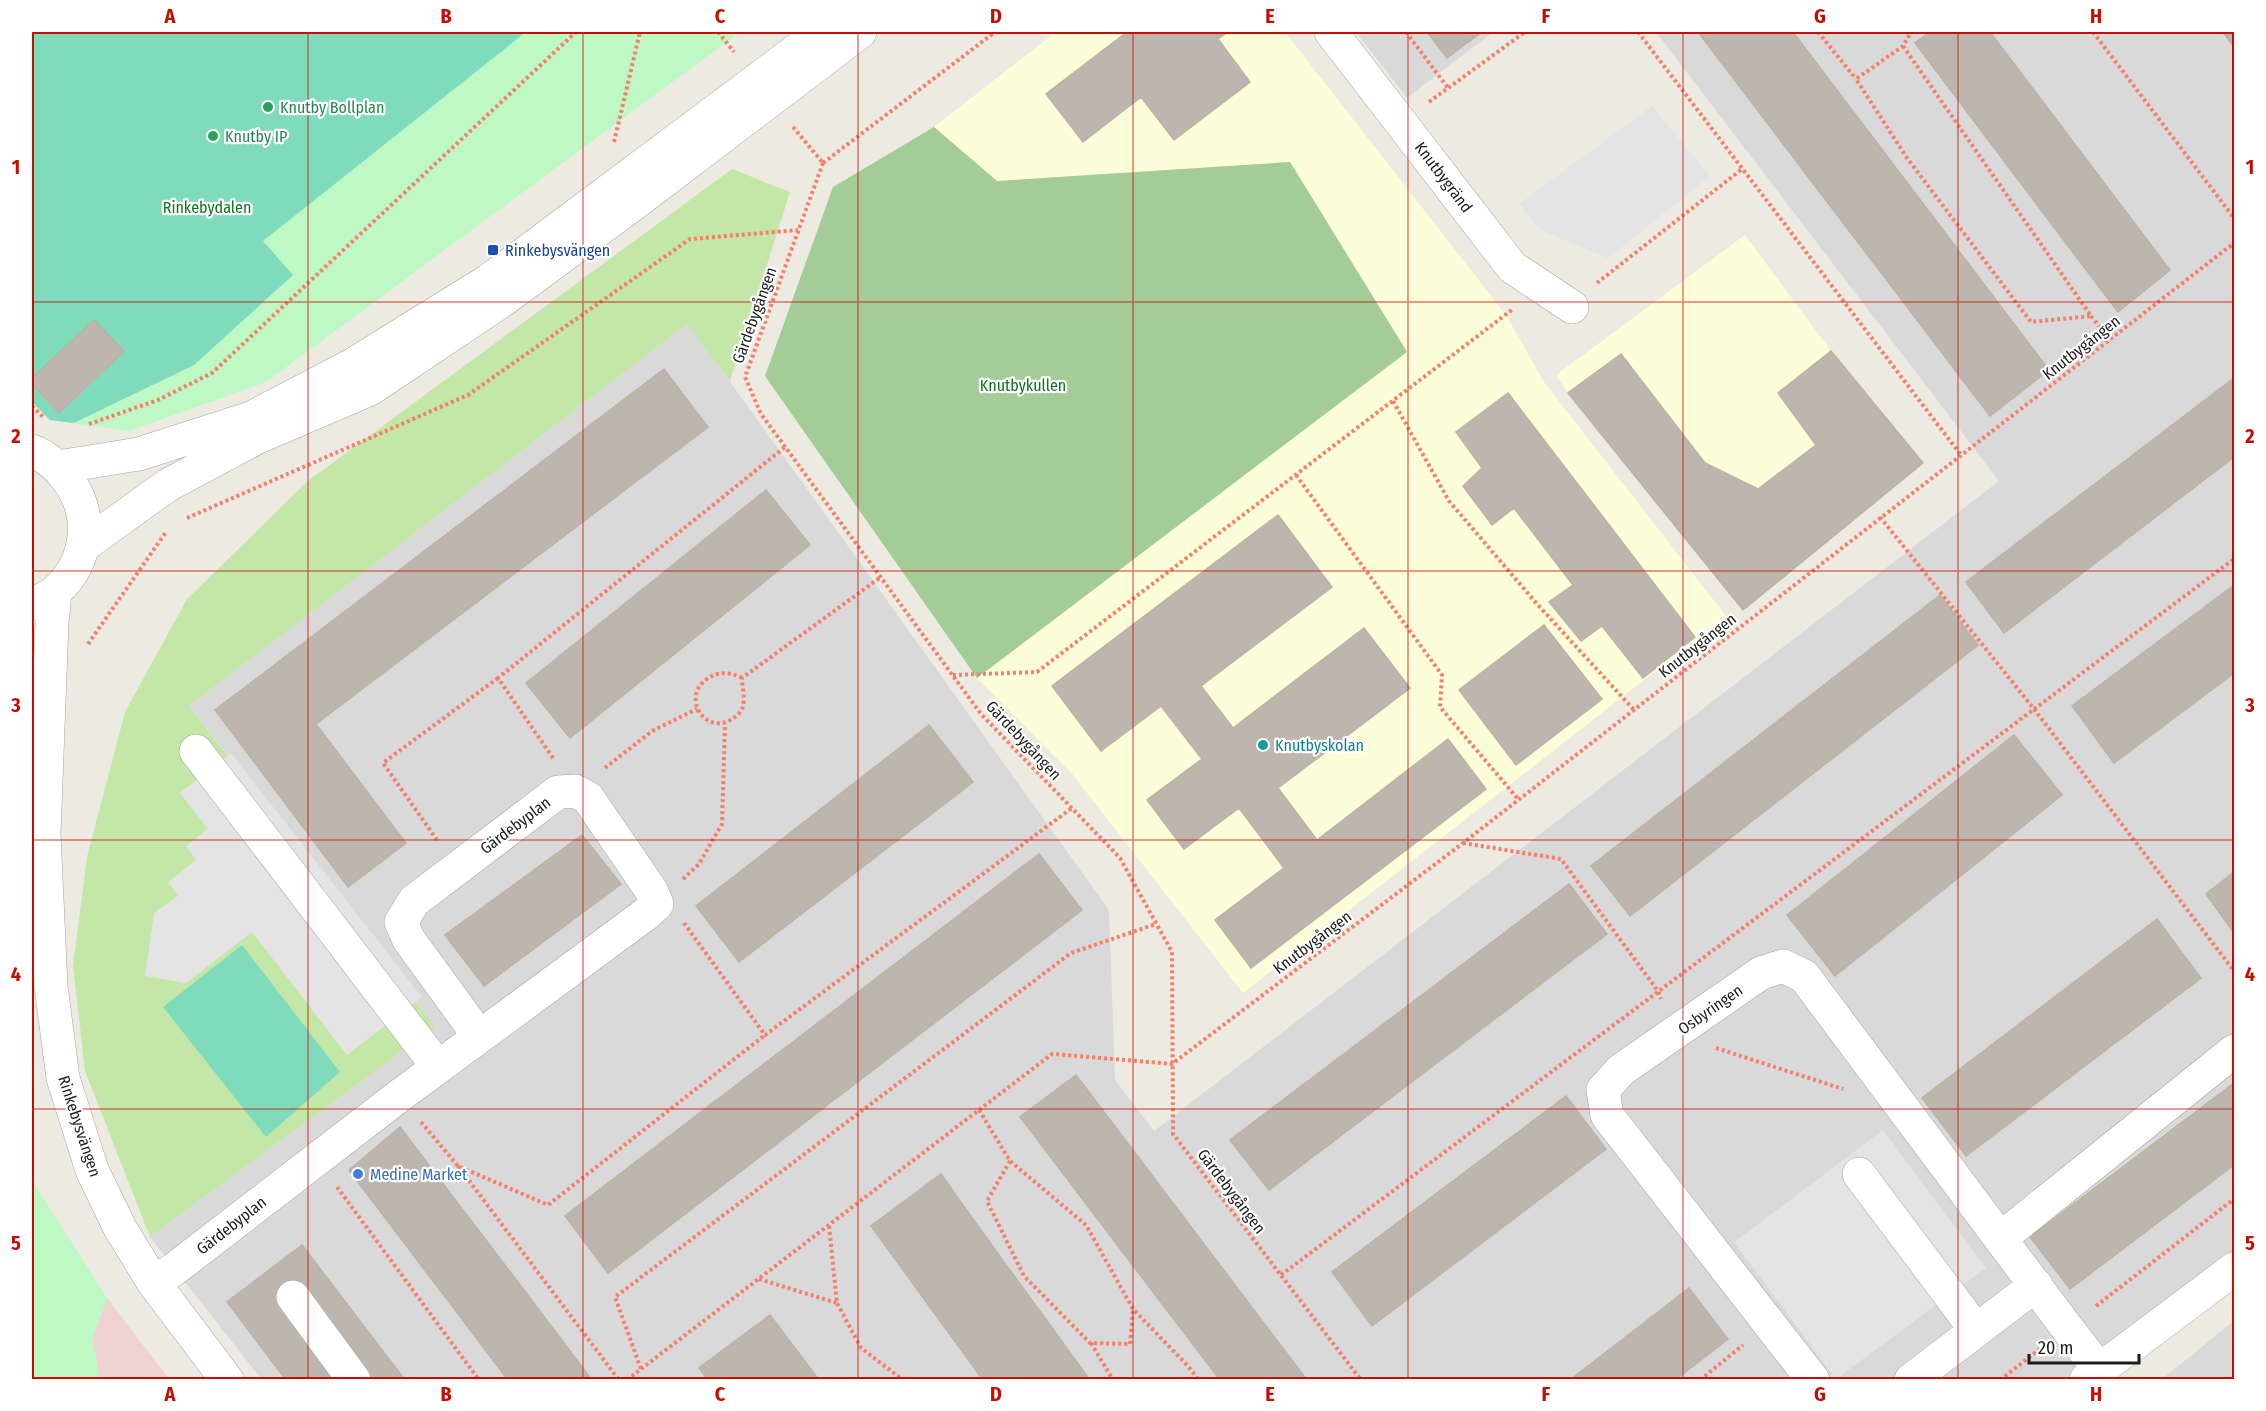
<svg xmlns="http://www.w3.org/2000/svg" width="2266" height="1411" font-family="'Fira Sans Condensed',sans-serif">
<style>
.residential{fill:#dad9d9}
.commercial{fill:#eed3d0}
.education{fill:#fcfed9}
.grass{fill:#c3e7a7}
.forest{fill:#a3cc97}
.park{fill:#bef8c5}
.pitch{fill:#80dbbd}
.parking{fill:#e4e4e4}
.building{fill:#bdb6ae;stroke:#beb1a4;stroke-width:1.5}
.lines{fill:none;stroke-linecap:round;stroke-linejoin:round}
.minor-casing{stroke:#a3a3a3;stroke-width:34}
.path{stroke:#f67f69;stroke-width:4;stroke-dasharray:3 3;stroke-linecap:butt}
.minor{stroke:#fff;stroke-width:33}
.grid{fill:none;stroke:#c30e04;stroke-width:1.5;stroke-opacity:0.55}
.leisure-dot{fill:#2e9e5b;stroke:#fff;stroke-width:2}
.transit-dot{fill:#1a4fb4;stroke:#fff;stroke-width:2}
.culture-dot{fill:#0f9aa8;stroke:#fff;stroke-width:2}
.shop-dot{fill:#3f7fe0;stroke:#fff;stroke-width:2}
.labels{text-anchor:middle;stroke-width:4.5;stroke-linejoin:round;paint-order:stroke}
.leisure-label{font-size:16px;fill:#27864d;stroke:#fff;text-anchor:start}
.street-label{font-size:16px;fill:#1c1c1c;stroke:#fff}
.park-label{font-size:16px;fill:#0d761b;stroke:#fff}
.transit-label{font-size:16px;fill:#164399;stroke:#fff;text-anchor:start}
.culture-label{font-size:16px;fill:#0d838f;stroke:#fff;text-anchor:start}
.shop-label{font-size:16px;fill:#366cbe;stroke:#fff;text-anchor:start}
.neatline{fill:none;stroke:#c30e04;stroke-width:2}
.grid-label{font-size:20px;text-anchor:middle;font-weight:bold;fill:#c30e04}
</style>
<rect width="100%" height="100%" fill="#edeae1"/>
<path class="residential" d="M1356,32H1493L1407,98Z
M1656,32H2234V1251L2067,1379H261L150,1237L435,1027L189,706L688,323L1109,910L1115,1080L1154,1131L1999,481Z
M2234,1321V1379H2162Z"/>
<path class="commercial" d="M107,1298L169,1379H100L92,1339Z"/>
<path class="education" d="M1056,32H1285L1506,315L1544,382L1726,616L1243,993L1073,775L977,678L1407,351L1290,162L997,181L934,127Z
M1745,235L1831,351L1778,393L1816,445L1758,489L1705,463L1621,355L1568,393L1556,375Z"/>
<path class="grass" d="M732,169L790,192L730,381L687,324L189,706L435,1027L150,1237L85,1071L73,966L87,857L125,712L187,599L308,481Z"/>
<path class="forest" d="M934,127L997,181L1290,162L1407,352L977,678L765,376L833,187Z"/>
<path class="park" d="M32,32H740L266,382L129,431L50,420L32,402Z
M32,1180L107,1298L92,1339L100,1379H32Z"/>
<path class="pitch" d="M32,32H526L263,241L293,275L194,365L74,423L50,420L32,402Z
M242,945L340,1072L266,1137L163,1007Z"/>
<path class="parking" d="M1652,106L1710,176L1608,258L1540,230L1519,204Z
M231,753L422,997L347,1055L252,932L186,983L145,976L154,913L178,896L168,882L196,860L186,846L208,829L180,793Z
M1883,1130L1986,1268L1836,1379L1734,1242Z"/>
<path class="building" d="M1127,32H1228L1218,39L1250,82L1174,140L1141,97L1083,142L1046,94Z
M1427,32H1482L1447,58Z
M1698,32H1793L2049,370L1990,416Z
M1930,32H1990L2170,270L2118,312L1915,43Z
M2223,32H2234V47Z
M94,320L124,351L59,413L32,384V378Z
M1831,351L1923,463L1743,610L1568,393L1621,354L1705,463L1758,489L1816,445L1778,393Z
M664,369L708,427L316,724L406,843L348,887L215,710Z
M2234,378V457L2004,633L1966,582Z
M1508,393L1695,637L1643,678L1602,626L1581,641L1549,602L1573,585L1514,508L1492,525L1463,486L1482,468L1456,432Z
M766,490L810,545L570,738L526,683Z
M1278,515L1332,587L1201,686L1233,728L1364,628L1410,688L1278,788L1317,840L1448,739L1486,789L1251,968L1215,920L1284,868L1239,808L1184,849L1147,800L1202,759L1161,706L1101,751L1052,686Z
M2234,585V673L2114,763L2072,706Z
M1940,595L1978,645L1630,916L1591,866Z
M1544,625L1602,699L1516,765L1459,690Z
M929,725L973,782L739,962L696,906Z
M2014,735L2062,795L1835,976L1787,915Z
M582,835L621,884L484,986L445,935Z
M1039,854L1082,910L608,1273L565,1216Z
M2234,872V933L2206,894Z
M1569,884L1607,934L1269,1190L1230,1140Z
M2157,919L2201,978L1966,1156L1922,1098Z
M1076,1075L1307,1380H1220L1020,1117Z
M2234,1083V1165L2070,1289L2030,1237Z
M1566,1096L1606,1149L1372,1326L1332,1272Z
M400,1127L511,1273L592,1380H508L349,1170Z
M941,1174L975,1222L1090,1380H983L871,1226Z
M302,1245L405,1380H286L227,1302Z
M1689,1288L1728,1339L1675,1380H1570Z
M770,1315L819,1380H708L699,1368Z"/>
<g class="lines">
<defs>
<path id="minor" d="M1331,32L1512,267L1572,307
M32,451C46,456 58,467 67,479C94,514 89,561 56,591C51,596 42,599 36,603
M58,467L139,454L251,418L354,364L488,281L821,32
M83,546L168,485L258,437L370,389L503,300L639,200L860,32
M55,592L52,623L44,834L51,986L63,1078L92,1170L120,1228L153,1282L227,1380
M196,751L438,1067
M1859,1174L1976,1330
M2001,1238L2234,1051
M153,1282L173,1270L399,1096L646,914L657,904L651,890L588,798L575,791L558,792L414,901L401,922L409,940L479,1036
M293,1297L354,1380
M1813,1380L1607,1115L1603,1090L1621,1070L1761,973L1783,966L1804,976L2067,1328L2099,1369
M1911,1380L2036,1285
M2086,1380L2234,1269"/>
</defs>
<use href="#minor" class="minor-casing"/>
<path class="path" d="M718,32L734,52
M1406,32L1448,88
M1638,32L1961,455
M1818,32L1856,79
M2093,32L2234,218
M1903,46L2091,316L2031,322L1907,158L1856,79L1903,46L1911,32
M1429,102L1525,32
M793,127L823,163
M614,142L640,32
M823,163L745,377L761,414L981,714L1120,858L1172,952L1173,1134L1361,1380
M823,163L995,32
M1597,283L1742,169
M2091,316L2110,340
M1393,401L1449,501L1537,604L1634,710
M32,406L43,417
M89,424L158,400L212,373L576,32
M1296,475L1442,675L1440,707L1518,799
M1880,517L2034,709L2234,971
M187,518L468,395L690,239L798,230
M88,644L166,532
M953,675L1037,672L1513,309
M742,678C731,672 718,671 707,679C680,697 706,739 735,717C738,715 742,711 743,706C745,698 742,686 742,678L881,577
M553,758L498,678L785,447
M605,768L652,731L697,709
M437,840L383,763L498,678
M1463,843L1561,859L1658,991L1661,999
M683,879L699,864L722,824L725,724
M684,923L765,1035L1072,808
M1716,1048L1843,1089
M979,1110L1010,1161L1086,1225L1133,1309L1187,1365L1199,1380
M421,1122L458,1166L548,1205L765,1035
M1010,1161L987,1201L1024,1276L1090,1343L1130,1344L1133,1309
M458,1166L619,1380
M337,1187L479,1380
M829,1226L837,1303L861,1348L903,1380
M1281,1275L2234,559
M759,1279L837,1303
M2096,1306L2234,1199
M1091,1343L1113,1380
M641,1369L1052,1054L1172,1064L1463,843L2234,243
M627,1380L641,1369L615,1297L1071,953L1156,924
M1700,1380L1743,1345
M2000,1380L2040,1349"/>
<use href="#minor" class="minor"/>
</g>
<path class="grid" d="M308,32V1380M583,32V1380M858,32V1380M1133,32V1380M1408,32V1380M1683,32V1380M1958,32V1380M32,302H2234M32,571H2234M32,840H2234M32,1109H2234"/>
<g class="leisure-dot">
<circle cx="268" cy="107" r="6"/>
<circle cx="213" cy="136" r="6"/>
</g>
<rect class="transit-dot" x="487" y="244" width="12" height="12" rx="3"/>
<circle class="culture-dot" cx="1263" cy="745" r="6"/>
<circle class="shop-dot" cx="358" cy="1174" r="6"/>
<g class="labels">
<g class="leisure-label">
<text x="280" y="113">Knutby Bollplan</text>
<text x="225" y="142">Knutby IP</text>
</g>
<g class="street-label">
<text transform="translate(1444 177) rotate(53)" y="6">Knutbygränd</text>
<text transform="translate(754 315) rotate(-70)" y="6">Gärdebygången</text>
<text transform="translate(2081 347) rotate(-38)" y="6">Knutbygången</text>
<text transform="translate(1697 645) rotate(-38)" y="6">Knutbygången</text>
<text transform="translate(1024 740) rotate(47)" y="6">Gärdebygången</text>
<text transform="translate(515 825) rotate(-37)" y="6">Gärdebyplan</text>
<text transform="translate(1312 942) rotate(-37)" y="6">Knutbygången</text>
<text transform="translate(1710 1009) rotate(-35)" y="6">Osbyringen</text>
<text transform="translate(80 1126) rotate(72)" y="6">Rinkebysvängen</text>
<text transform="translate(1232 1191) rotate(53)" y="6">Gärdebygången</text>
<text transform="translate(231 1225) rotate(-38)" y="6">Gärdebyplan</text>
</g>
<g class="park-label">
<text x="207" y="213">Rinkebydalen</text>
<text x="1023" y="391">Knutbykullen</text>
</g>
<g class="transit-label">
<text x="505" y="256">Rinkebysvängen</text>
</g>
<g class="culture-label">
<text x="1275" y="751">Knutbyskolan</text>
</g>
<g class="shop-label">
<text x="370" y="1180">Medine Market</text>
</g>
</g>
<rect width="2266" height="1411" fill="none" stroke="#ffffff" stroke-width="66"/>
<path d="M2029 1354v9h110v-9" fill="none" stroke="#1c1c1c" stroke-width="3"/>
<text x="2038" y="1354" font-size="18" fill="#1c1c1c" stroke="#ffffff" stroke-width="4.5" paint-order="stroke">20 m</text>
<rect x="33" y="33" width="2200" height="1345" class="neatline"/>
<g class="grid-label">
<text x="170" y="23">A</text>
<text x="446" y="23">B</text>
<text x="720" y="23">C</text>
<text x="996" y="23">D</text>
<text x="1270" y="23">E</text>
<text x="1546" y="23">F</text>
<text x="1820" y="23">G</text>
<text x="2096" y="23">H</text>
<text x="16" y="174">1</text>
<text x="2250" y="174">1</text>
<text x="16" y="443">2</text>
<text x="2250" y="443">2</text>
<text x="16" y="712">3</text>
<text x="2250" y="712">3</text>
<text x="16" y="981">4</text>
<text x="2250" y="981">4</text>
<text x="16" y="1250">5</text>
<text x="2250" y="1250">5</text>
<text x="170" y="1401">A</text>
<text x="446" y="1401">B</text>
<text x="720" y="1401">C</text>
<text x="996" y="1401">D</text>
<text x="1270" y="1401">E</text>
<text x="1546" y="1401">F</text>
<text x="1820" y="1401">G</text>
<text x="2096" y="1401">H</text>
</g>
</svg>
